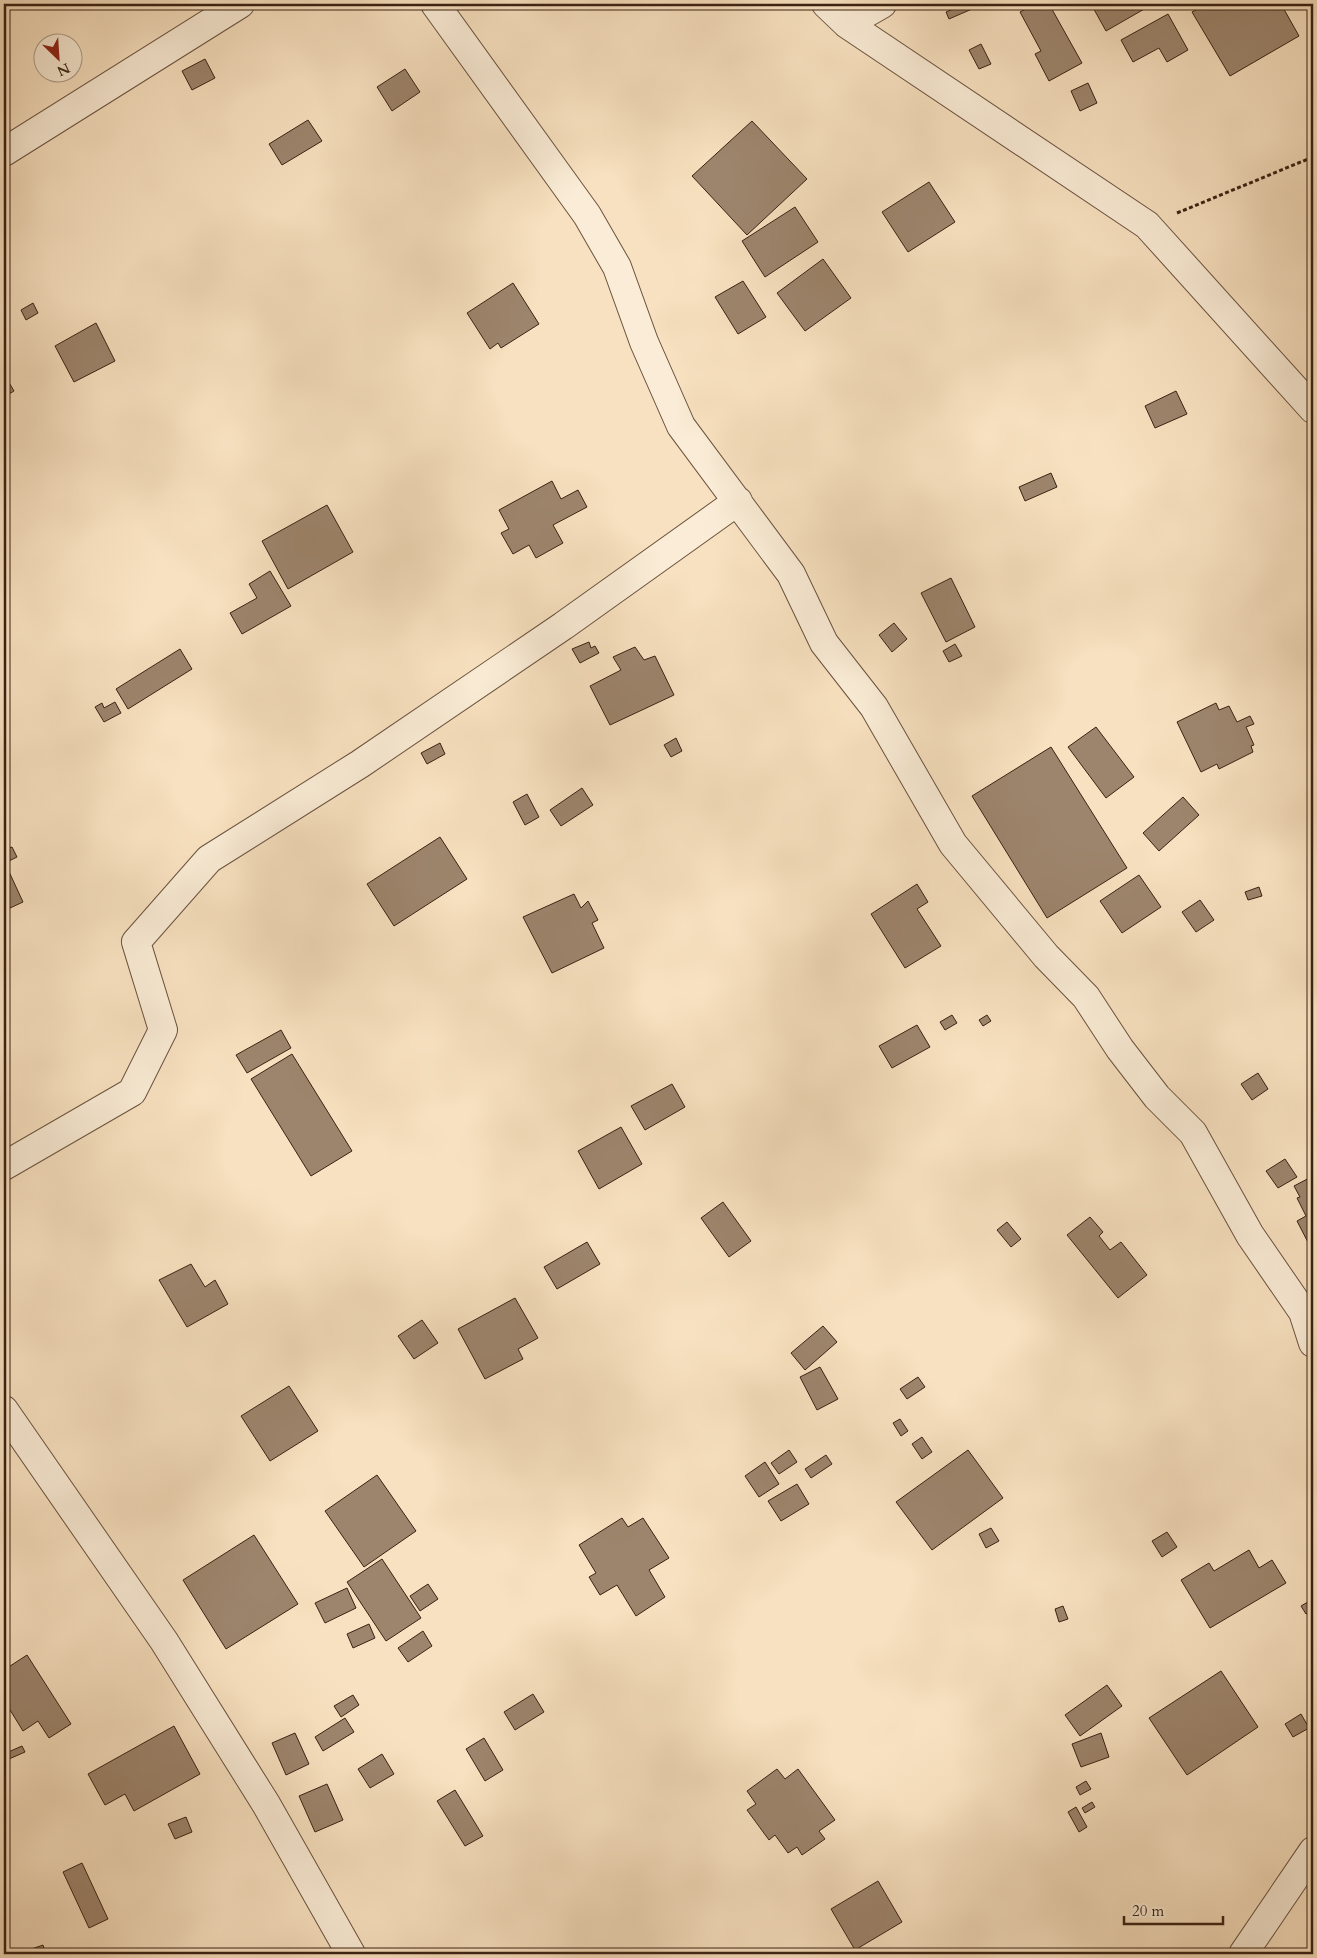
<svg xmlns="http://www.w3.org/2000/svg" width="1317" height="1958" font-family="Cardo,serif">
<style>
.building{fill:#9d856d;stroke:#3a2213}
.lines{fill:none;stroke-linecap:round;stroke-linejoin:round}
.street-casing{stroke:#6a523e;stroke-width:30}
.path{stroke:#3a2213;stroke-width:3;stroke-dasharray:4 2.5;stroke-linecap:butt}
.street{stroke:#faecd6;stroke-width:28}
</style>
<rect width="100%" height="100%" fill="#f8e1c0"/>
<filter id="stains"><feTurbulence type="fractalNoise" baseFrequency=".004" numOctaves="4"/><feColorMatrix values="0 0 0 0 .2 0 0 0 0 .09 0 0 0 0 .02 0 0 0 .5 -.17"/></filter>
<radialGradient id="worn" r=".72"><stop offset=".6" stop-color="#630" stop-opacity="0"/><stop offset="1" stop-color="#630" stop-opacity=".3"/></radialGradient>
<path class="building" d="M956,4H969L972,9L949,19L946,12L958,7Z
M1035,4H1049L1082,63L1049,81L1035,54L1041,51L1020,12Z
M1091,4H1153L1106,31Z
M1207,4H1281L1299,36L1230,76L1192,12Z
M1168,14L1188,50L1167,62L1159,48L1133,62L1121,40Z
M981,44L991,64L979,69L969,50Z
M205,59L215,78L192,90L182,71Z
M405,69L420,92L392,111L377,87Z
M1088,83L1097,103L1080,111L1071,91Z
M308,120L322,141L282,165L269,144Z
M752,121L807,179L747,235L692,176Z
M929,182L955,222L908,252L882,212Z
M795,207L818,242L765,277L742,241Z
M823,259L851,298L805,331L777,293Z
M743,281L766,317L738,334L715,297Z
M513,283L539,324L501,348L498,343L490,349L467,313Z
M33,303L38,313L26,320L21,310Z
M96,323L115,361L74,382L55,346Z
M4,374L14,391L4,397Z
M1176,391L1187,414L1155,428L1145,406Z
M1051,473L1057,487L1025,501L1019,487Z
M552,481L561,499L578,490L587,507L553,525L563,543L536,558L529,545L513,554L501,533L509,529L499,510Z
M327,505L353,552L288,589L262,541Z
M270,571L291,606L242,634L230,613L257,598L249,584Z
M951,578L975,627L946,642L921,593Z
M894,623L907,639L892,652L879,635Z
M589,642L591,648L595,646L599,653L580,663L572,649Z
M955,644L962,656L949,662L943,651Z
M635,647L644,660L655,656L674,695L610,725L590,686L621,670L613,657Z
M180,649L192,669L128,709L116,689Z
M115,702L121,713L104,722L95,707L102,703L104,708Z
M1216,703L1219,710L1229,706L1237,722L1250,716L1254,724L1246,727L1254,745L1251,746L1253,752L1219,769L1217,764L1201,772L1177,722Z
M1096,727L1134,777L1106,798L1068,747Z
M676,738L682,751L671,757L664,745Z
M440,743L445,754L427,764L421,753Z
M1051,747L1127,868L1047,918L972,796Z
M582,788L593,805L561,826L550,810Z
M527,794L539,817L525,825L513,802Z
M1183,797L1199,815L1159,851L1143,833Z
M440,837L467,879L394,926L367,884Z
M12,847L17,857L5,863L23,902L10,908L7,900L4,902V850Z
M1139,875L1161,907L1122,933L1100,901Z
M917,884L928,902L917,909L941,946L905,968L871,914Z
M1259,887L1262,896L1248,900L1245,892Z
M574,894L581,908L588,901L598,920L592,923L604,948L552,973L523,917Z
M1200,900L1214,920L1196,932L1182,912Z
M952,1015L957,1023L945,1030L940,1022Z
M987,1015L991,1021L983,1026L979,1020Z
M917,1025L930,1047L892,1068L879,1046Z
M281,1030L291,1048L247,1073L236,1055Z
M292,1054L352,1151L311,1176L251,1079Z
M1258,1073L1268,1089L1252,1100L1241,1084Z
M672,1084L685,1107L645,1130L631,1106Z
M621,1127L642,1164L599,1189L578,1151Z
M1285,1159L1297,1177L1278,1188L1266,1171Z
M1313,1176V1252L1297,1221L1306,1216L1297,1198L1300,1197L1294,1186Z
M723,1202L751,1241L729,1257L701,1218Z
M1090,1217L1103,1232L1099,1236L1110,1250L1121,1242L1147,1275L1118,1298L1067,1235Z
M1007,1222L1021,1239L1011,1247L997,1230Z
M587,1242L600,1264L557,1289L544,1267Z
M191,1264L205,1287L215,1280L228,1304L187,1327L159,1280Z
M515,1298L538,1338L518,1349L523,1359L485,1379L458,1329Z
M422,1320L438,1343L414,1359L398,1336Z
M823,1326L837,1342L805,1370L791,1353Z
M820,1367L838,1399L817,1410L800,1377Z
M918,1377L925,1387L907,1399L900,1389Z
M289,1386L318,1431L270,1461L241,1416Z
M900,1419L908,1431L901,1436L893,1423Z
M922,1437L932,1452L922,1459L912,1444Z
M789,1450L797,1462L779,1474L771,1463Z
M968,1450L1003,1498L932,1550L896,1502Z
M826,1455L832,1464L811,1478L805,1469Z
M765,1462L779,1484L759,1497L745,1476Z
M377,1475L416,1531L364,1567L325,1511Z
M797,1484L809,1504L781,1521L768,1501Z
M622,1518L628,1527L643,1518L669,1558L649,1570L665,1597L636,1616L617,1585L600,1595L589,1577L596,1573L579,1545Z
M991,1528L999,1541L986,1548L979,1534Z
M1167,1532L1177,1547L1162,1557L1152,1541Z
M254,1535L298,1604L226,1649L183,1580Z
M1249,1550L1259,1568L1272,1560L1286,1583L1210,1628L1181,1580L1209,1563L1214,1571Z
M382,1559L421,1618L386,1641L347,1582Z
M428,1584L438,1599L420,1611L410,1596Z
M347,1588L356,1608L325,1623L315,1603Z
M1313,1599V1609L1306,1614L1301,1606Z
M1063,1606L1068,1619L1059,1622L1055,1609Z
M369,1624L375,1638L353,1648L347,1634Z
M423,1631L432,1646L408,1662L398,1648Z
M27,1655L71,1724L49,1738L38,1721L23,1731L7,1705L4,1707V1670Z
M1221,1671L1258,1727L1187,1775L1149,1718Z
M1107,1685L1122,1706L1080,1736L1065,1715Z
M533,1694L544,1712L515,1730L504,1712Z
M353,1695L359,1705L341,1717L334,1706Z
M1301,1714L1309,1728L1293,1737L1285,1724Z
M345,1718L354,1732L323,1751L315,1737Z
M174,1726L200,1774L134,1811L125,1794L105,1805L88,1774Z
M295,1733L309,1764L286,1775L272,1743Z
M1101,1733L1109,1757L1081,1767L1072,1744Z
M484,1738L503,1770L485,1781L466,1749Z
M22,1746L25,1752L9,1759L6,1753Z
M382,1754L394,1774L370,1788L358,1769Z
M777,1769L785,1779L798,1769L835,1820L819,1831L825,1839L802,1855L797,1847L788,1853L775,1835L769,1840L747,1810L756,1804L747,1791Z
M1086,1781L1091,1789L1080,1795L1076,1787Z
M327,1784L343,1820L315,1832L299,1796Z
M455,1790L483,1836L465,1846L437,1801Z
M1092,1802L1095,1807L1085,1813L1082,1808Z
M1076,1807L1087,1827L1079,1832L1068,1812Z
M186,1817L192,1832L175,1839L168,1824Z
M82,1863L108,1919L89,1928L63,1872Z
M878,1881L902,1922L855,1950L831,1909Z
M43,1945L46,1954H17Z"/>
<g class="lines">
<defs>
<path id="street" d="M435,4L587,215L617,267L644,342L681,426L791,574L824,643L874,707L953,844L1046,956L1086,997L1120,1049L1157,1097L1193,1133L1250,1235L1303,1312L1313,1343
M826,4L847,24L1147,225L1313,409
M847,24L882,4
M4,152L240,4
M4,1166L132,1092L163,1030L136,942L209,859L360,764L563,626L738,501
M4,1410L164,1641L266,1804L351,1954
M1243,1954L1313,1851"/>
</defs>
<use href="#street" class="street-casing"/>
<path class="path" d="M1177,213L1313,157"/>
<use href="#street" class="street"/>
</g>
<rect width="1317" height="1958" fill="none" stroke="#f8e1c0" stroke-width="20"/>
<rect x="5" y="5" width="1307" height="1948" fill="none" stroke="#3a2213" stroke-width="2.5"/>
<rect x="10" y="10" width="1297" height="1938" fill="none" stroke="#3a2213"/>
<g transform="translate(58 58) rotate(155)"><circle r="24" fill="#faecd6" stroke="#ad9b88"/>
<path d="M0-4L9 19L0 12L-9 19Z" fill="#8f2418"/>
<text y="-8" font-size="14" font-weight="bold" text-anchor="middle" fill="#3a2213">N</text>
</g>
<path d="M1124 1916v8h99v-8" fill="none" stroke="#3a2213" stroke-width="2.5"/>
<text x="1132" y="1916" font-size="15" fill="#3a2213" stroke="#faecd6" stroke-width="4" paint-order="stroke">20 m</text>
<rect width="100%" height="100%" filter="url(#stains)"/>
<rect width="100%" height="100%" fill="url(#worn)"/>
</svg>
